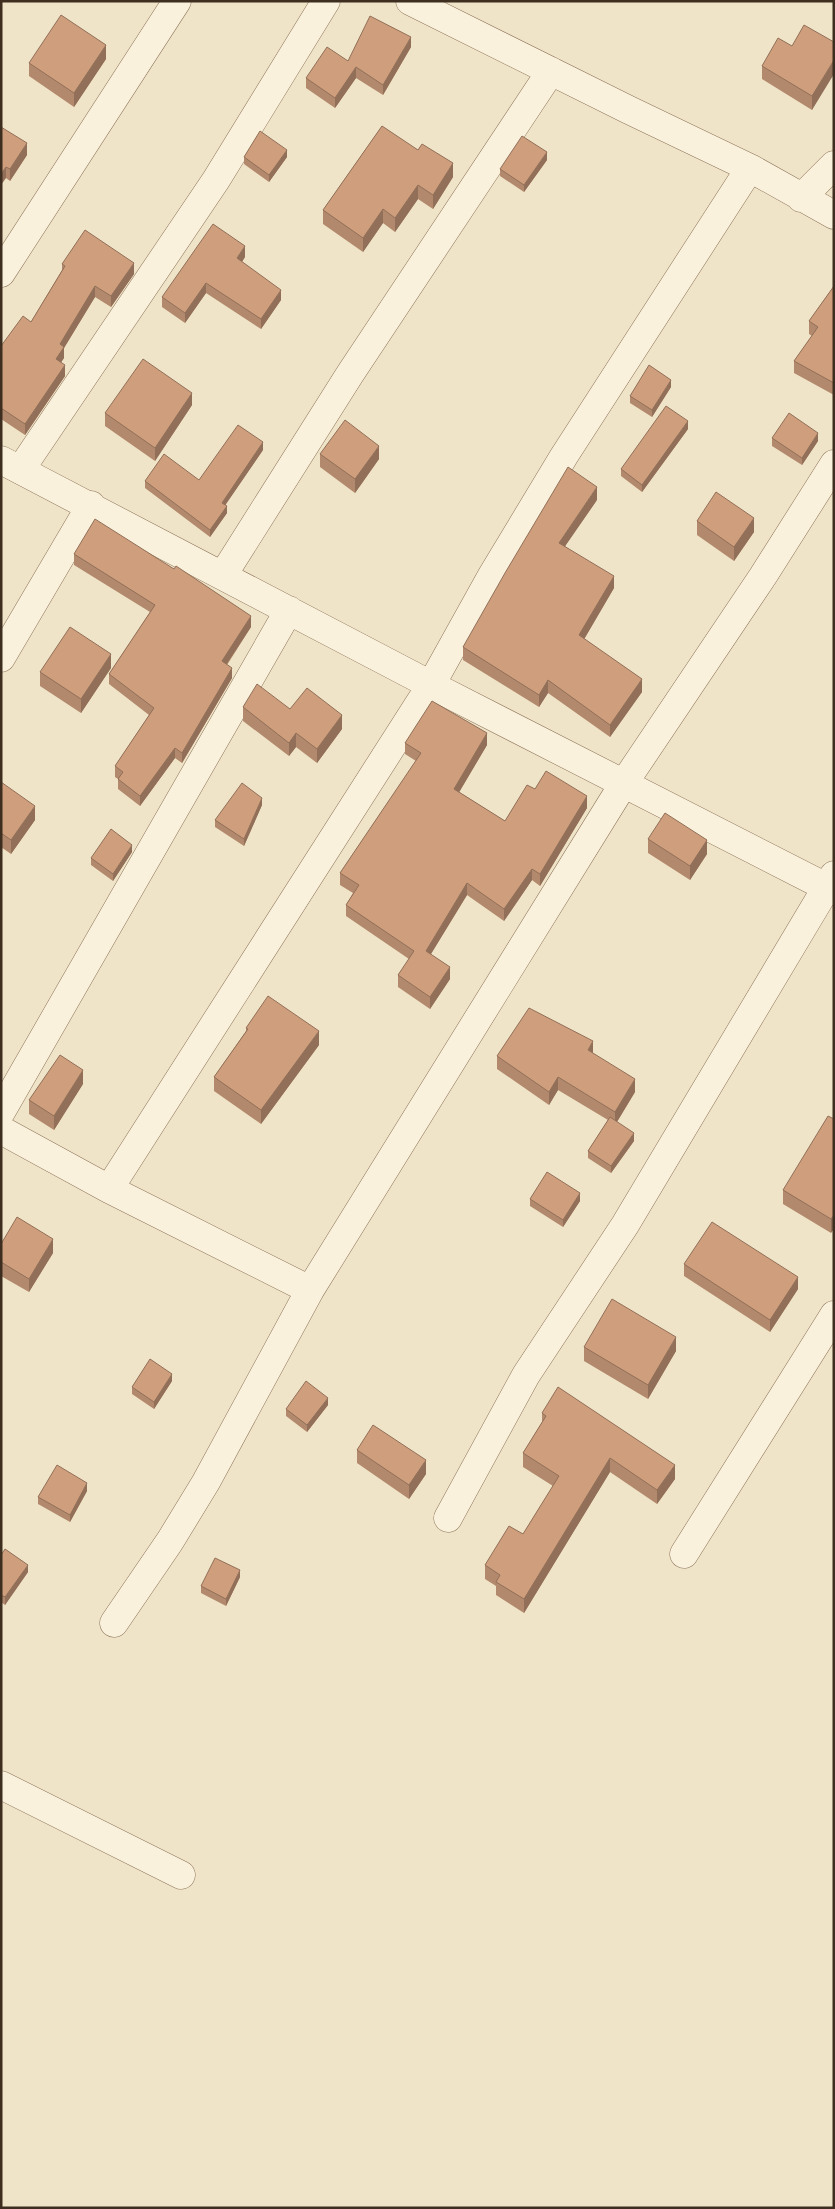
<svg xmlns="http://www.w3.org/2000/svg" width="835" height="2209" font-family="Merriweather,serif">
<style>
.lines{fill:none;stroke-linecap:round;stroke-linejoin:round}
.minor-casing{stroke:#8d765c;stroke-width:29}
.minor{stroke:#faf1dc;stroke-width:28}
.wall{fill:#b2896c}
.shaded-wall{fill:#916f58}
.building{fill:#cf9f7d;stroke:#916f58}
</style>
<rect width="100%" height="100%" fill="#f0e4c8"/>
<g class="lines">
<defs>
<path id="minor" d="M410,1L629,110L750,168L834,215
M801,198L834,165
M1,273L177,1
M1,460L431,685L834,891
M21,469L216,180L326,1
M223,575L350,374L551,71
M1,658L91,505
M1,1112L289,610
M1,1130L109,1189L310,1290
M109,1189L431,685L491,577L564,456L750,168
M448,1518L526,1375L625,1225L834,875
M684,1554L834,1315
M114,1623L170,1541L206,1482L310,1290L624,783L763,576L834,464
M1,1785L181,1875"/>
</defs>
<use href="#minor" class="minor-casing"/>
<use href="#minor" class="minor"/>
</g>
<path class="wall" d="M834,42L812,110L762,79V66L792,46Z
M411,47L383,95L356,78L335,108L306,88V78L348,61Z
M106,59L74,107L29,76V63Z
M382,126L453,177L433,209L418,199L395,232L383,223L363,252L323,224V210Z
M1,127L27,155L10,181L6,178Z
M244,157H287L269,182L244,164Z
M547,160L524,192L500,176V169Z
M245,257L242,262L281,300L261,329L206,293L185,323L162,307V297Z
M62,264L134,274L111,307L95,297L64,348V358L61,362L65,376L25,435L1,419V346L31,322L62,270Z
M834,286V395L794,373V361L812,336L809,334V321Z
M671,387L652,417L630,403V396Z
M192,405L155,461L105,426V413Z
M688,429L642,492L621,476V469Z
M772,438L818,441L802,465L772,446Z
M263,450L225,505L227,513L210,537L145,488V481L199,480Z
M320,454L379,459L355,493L320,467Z
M597,500L565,546L614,588L584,639L642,692L610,737L548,693L539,707L463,660V647Z
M697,521L754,532L734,561L697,535Z
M74,554L251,627L227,665L232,678L182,763L175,758L140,806L118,789V779L115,777V766L149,715L109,684V674L150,612L74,565Z
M111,668L81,713L40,686V672Z
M243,707L290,709L342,729L317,763L296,747L289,756L243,721Z
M405,743L487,745L459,792L505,821L535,789L587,808L540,886L532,880L504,921L467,895L431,954L450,979L430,1009L398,987V975L409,959L346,916V905L353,893L340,885V873L416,761L405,754Z
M1,782L35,820L11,854L1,847Z
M262,805L244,846L215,827V820Z
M648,839L707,854L690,880L648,853Z
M132,852L113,881L91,865V858Z
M246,1028L319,1045L261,1124L214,1091V1077L246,1031Z
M593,1053L635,1092L617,1122L634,1141L611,1173L588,1158V1151L608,1120L558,1090L549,1105L497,1069V1056Z
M83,1084L54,1130L29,1114V1100Z
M834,1119L831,1233L783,1204V1190Z
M530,1199L580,1201L563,1227L530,1206Z
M1,1244L53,1253L29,1292L1,1276Z
M684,1264L798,1289L770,1332L684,1276Z
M584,1347L676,1351L648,1399L584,1361Z
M172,1381L154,1409L132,1394V1387Z
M328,1405L307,1432L286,1416V1409Z
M542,1413L675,1479L657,1504L610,1472L524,1613L496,1595V1586L485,1579V1565L523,1534L553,1486L523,1467V1453L542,1422Z
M357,1450L426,1474L409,1499L357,1463Z
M87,1491L70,1522L38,1504V1497Z
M1,1555L28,1572L5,1605L1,1602Z
M240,1577L226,1606L201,1593V1586Z"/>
<path class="shaded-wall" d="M411,37V47L383,95V85Z
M106,45V59L74,107V93Z
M834,60V74L812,110V96Z
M356,67V78L335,108V98Z
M27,143V155L10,181V169Z
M287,150V157L269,182V175Z
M547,152V160L524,192V185Z
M453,163V177L433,209V195Z
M6,167V178L1,185V174Z
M418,185V199L395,232V218Z
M383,209V223L363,252V238Z
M245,246V257L237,269V258Z
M134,263V274L111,307V296Z
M206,283V293L185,323V313Z
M95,286V297L64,348V358L56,370V359L60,344Z
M281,290V300L261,329V319Z
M65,365V376L25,435V424Z
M671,380V387L652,417V410Z
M192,393V405L155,461V448Z
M688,421V429L642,492V485Z
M818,433V441L802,465V458Z
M263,442V450L222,510V503Z
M379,446V459L355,493V479Z
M597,487V500L559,555V543Z
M227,506V513L210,537V530Z
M754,518V532L734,561V547Z
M614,576V588L579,648V635Z
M251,616V627L222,671V661Z
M111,654V668L81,713V699Z
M232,668V678L182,763V753Z
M642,679V692L610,737V725Z
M548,680V693L539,707V695Z
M342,715V729L317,763V749Z
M296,733V747L289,756V743Z
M487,733V745L454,801V789Z
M175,748V758L140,806V796Z
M587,796V808L540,886V874Z
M262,798V805L244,846V839Z
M35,806V820L11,854V840Z
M707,840V854L690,880V866Z
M132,845V852L113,881V874Z
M532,869V880L504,921V909Z
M467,883V895L426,962V951Z
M450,967V979L430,1009V997Z
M2,974V987L1,989V975Z
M319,1031V1045L261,1124V1110Z
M593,1041V1054L588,1050Z
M83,1070V1084L54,1130V1116Z
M558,1077V1090L549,1105V1092Z
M635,1079V1092L615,1125V1112Z
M634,1133V1141L611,1173V1166Z
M580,1193V1201L563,1227V1220Z
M834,1215V1229L831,1233V1219Z
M53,1239V1253L29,1292V1279Z
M798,1277V1289L770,1332V1320Z
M676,1337V1351L648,1399V1385Z
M172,1374V1381L154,1409V1402Z
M328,1398V1405L307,1432V1425Z
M610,1458V1472L524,1613V1599Z
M426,1460V1474L409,1499V1485Z
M675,1465V1479L657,1504V1490Z
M87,1483V1491L70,1522V1515Z
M28,1565V1572L5,1605V1597Z
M240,1570V1577L226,1606V1599Z"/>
<path class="building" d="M61,15L106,45L74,93L29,63Z
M370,16L411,37L383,85L356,67L335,98L306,78L327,47L348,61Z
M804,25L834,42V60L812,96L762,66L778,38L792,46Z
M382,126L418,150L422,144L453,163L433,195L418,185L395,218L383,209L363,238L323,210Z
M1,127L27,143L10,169L6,167L1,174Z
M260,131L287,150L269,175L244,157Z
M522,136L547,152L524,185L500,169Z
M213,224L245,246L237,258L281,290L261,319L206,283L185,313L162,297Z
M85,230L134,263L111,296L95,286L60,344L64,347L56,359L65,365L25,424L1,408V346L23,316L31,322L65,266L62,264Z
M834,286V383L794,361L818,327L809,321Z
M143,359L192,393L155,448L105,413Z
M649,365L671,380L652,410L630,396Z
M666,406L688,421L642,485L621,469Z
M789,413L818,433L802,458L772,438Z
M345,420L379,446L355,479L320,454Z
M238,425L263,442L222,503L227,506L210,530L145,481L164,454L199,480Z
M568,467L597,487L559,543L614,576L579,635L642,679L610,725L548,680L539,695L463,647L505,573Z
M716,492L754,518L734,547L697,521Z
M95,519L174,569L176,566L251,616L222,661L232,668L182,753L175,748L140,796L118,779L123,772L115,766L154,708L109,674L155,605L74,554Z
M70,627L111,654L81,699L40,672Z
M257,684L290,709L307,688L342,715L317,749L296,733L289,743L243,707Z
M432,701L487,733L454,789L505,821L527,785L535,789L546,771L587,796L540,874L532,869L504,909L467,883L426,951L450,967L430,997L398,975L414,951L346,905L359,885L340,873L421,753L405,743Z
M1,782L35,806L11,840L1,833Z
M242,783L262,798L244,839L215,820Z
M665,813L707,840L690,866L648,839Z
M111,829L132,845L113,874L91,858Z
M268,996L319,1031L261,1110L214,1077L248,1029L246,1028Z
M529,1008L593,1041L588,1050L635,1079L615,1112L558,1077L549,1092L497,1056Z
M60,1055L83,1070L54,1116L29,1100Z
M828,1116L834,1119V1215L831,1219L783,1190Z
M610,1117L634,1133L611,1166L588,1151Z
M547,1172L580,1193L563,1220L530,1199Z
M17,1217L53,1239L29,1279L1,1262V1244Z
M712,1222L798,1277L770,1320L684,1264Z
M612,1299L676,1337L648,1385L584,1347Z
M150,1359L172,1374L154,1402L132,1387Z
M306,1381L328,1398L307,1425L286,1409Z
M558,1387L675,1465L657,1490L610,1458L524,1599L496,1582L500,1575L485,1565L509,1526L523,1534L559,1476L523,1453L546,1416L542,1413Z
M373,1425L426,1460L409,1485L357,1450Z
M57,1465L87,1483L70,1515L38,1497Z
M5,1549L28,1565L5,1597L1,1595V1555Z
M215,1558L240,1570L226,1599L201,1586Z"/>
<rect width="835" height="2209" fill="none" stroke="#3d2e20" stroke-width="5"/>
</svg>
